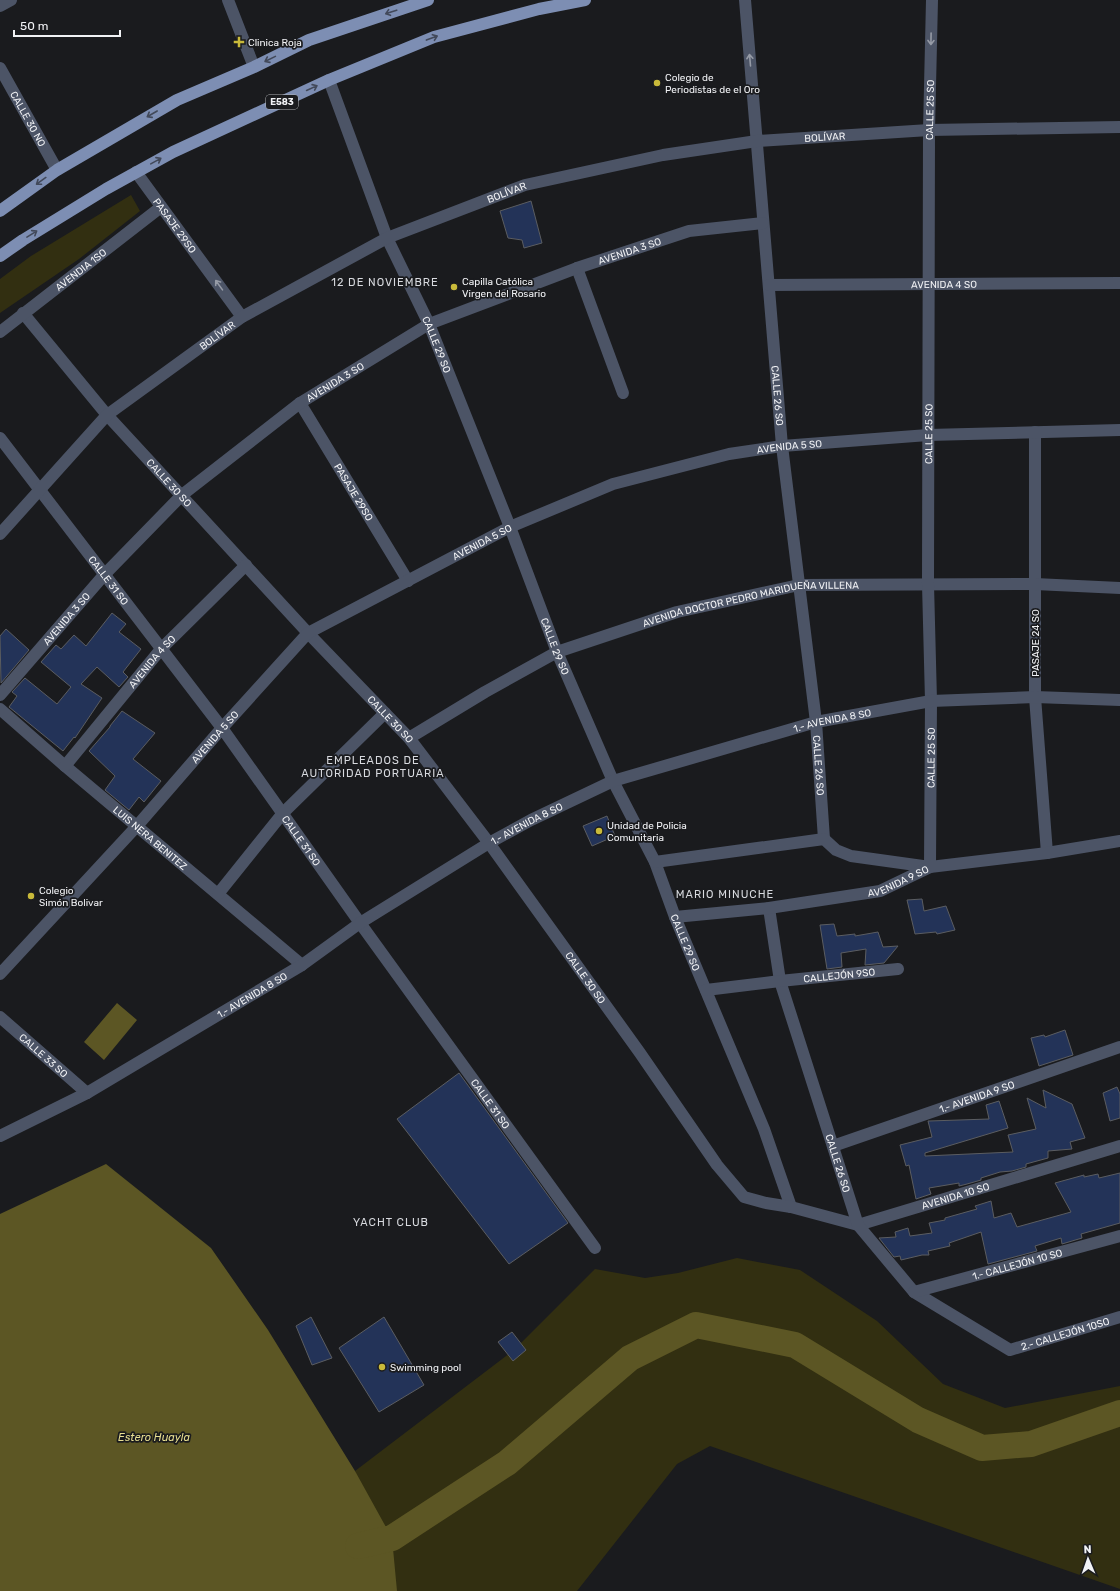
<svg xmlns="http://www.w3.org/2000/svg" width="1120" height="1591" font-family="Rubik,sans-serif">
<style>
.green{fill:#322f11}
.water{fill:#5c5624}
.lines{fill:none;stroke-linecap:round;stroke-linejoin:round}
.river{stroke:#5c5624;stroke-width:26}
.building{fill:#233358;stroke:#5b5d61}
.street{stroke:#4c5466;stroke-width:12}
.primary{stroke:#7d8eb3;stroke-width:12}
.oneway{stroke:#42495a}
.oneway2{stroke:#969ba6}
.poi-dot{fill:#c9ba3a;stroke:#1a1b1e;stroke-width:1.5}
.labels{text-anchor:middle;stroke-width:3.5;stroke-linejoin:round;paint-order:stroke}
.shield{fill:#1a1b1e;stroke:#b0b2b4;stroke-width:1}
.shield-label{font-size:9px;font-weight:bold;fill:#f1f2f5}
.poi-label{font-size:10px;fill:#f1f2f5;stroke:#1a1b1e;text-anchor:start}
.street-label{font-size:10px;fill:#f1f2f5;stroke:#1a1b1e}
.neighbourhood-label{font-size:11px;letter-spacing:1px;fill:#d8dadf;stroke:#1a1b1e}
.water-label{font-size:11px;font-style:italic;fill:#e8df91;stroke:#1a1b1e}
</style>
<rect width="100%" height="100%" fill="#1a1b1e"/>
<path class="green" d="M131,195L140,211L79,259L0,313V279L31,256Z
M737,1258L800,1270L877,1321L943,1384L1005,1408L1120,1386V1589L710,1446L677,1464L577,1591H396L355,1471L514,1350L595,1269L645,1278L678,1273Z"/>
<path class="water" d="M117,1003L137,1020L104,1060L84,1042Z
M106,1164L211,1248L268,1330L355,1471L392,1538L397,1591H0V1214Z"/>
<g class="lines">
<path class="river" d="M358,1546L392,1538L507,1463L630,1358L696,1325L795,1345L918,1420L982,1448L1031,1444L1120,1413"/>
</g>
<path class="building" d="M531,201L542,243L524,248L522,240L508,238L500,211Z
M112,613L126,624L119,632L141,649L123,672L128,677L119,687L97,667L81,684L102,698L75,738L74,737L63,751L9,707L17,696L12,692L25,678L57,704L71,687L41,662L56,645L61,649L74,635L86,646Z
M6,629L29,650L1,683L0,636Z
M122,711L155,733L133,759L161,781L144,802L139,797L129,810L105,790L115,776L89,751L110,727V726Z
M607,816L615,836L592,846L583,826Z
M922,899L924,911L946,906L955,930L937,934L936,932L915,934L907,900Z
M834,924L837,936L855,934V936L878,932L883,947L898,946L884,963L865,965L866,949L841,953L842,967L827,969L820,925Z
M1065,1030L1073,1055L1039,1066L1031,1038L1044,1035L1045,1037Z
M459,1073L568,1223L509,1264L397,1119Z
M1117,1087L1120,1094V1118L1110,1121L1103,1093Z
M1043,1090L1072,1104L1085,1138L1070,1142L1072,1149L1048,1151V1158L1026,1164V1167L1012,1171L1000,1172L981,1178V1180L967,1184L959,1186V1183L929,1188L931,1194L916,1199L909,1165L906,1166L900,1145L932,1137L928,1121H929L989,1119L986,1105L999,1101L1008,1128L925,1153V1156L1013,1152L1008,1135L1036,1129L1027,1098L1046,1108Z
M1120,1173V1223L1081,1234L1082,1238L1062,1244L1061,1238L1035,1246L1037,1251L988,1264L981,1232L949,1243L950,1246L928,1251L929,1255H922L901,1260L900,1256L894,1257L879,1238L896,1237L895,1232L908,1228L910,1236L932,1233L929,1223L945,1220V1218L977,1209L975,1206L991,1201L994,1218L1011,1213L1017,1227L1071,1212L1055,1183L1084,1175V1177L1098,1174L1099,1178Z
M311,1317L332,1358L312,1365L296,1326Z
M384,1317L424,1385L379,1412L339,1348Z
M512,1332L526,1350L513,1361L498,1342Z"/>
<g class="lines">
<g class="street">
<path d="M228,0L254,67"/>
<path id="s1" d="M745,0L782,446L816,722L824,839"/>
<path d="M0,6L11,0"/>
<path id="s2" d="M0,68L57,170"/>
<path id="s3" d="M329,80L387,238L429,324L510,527L557,652L613,781L655,862L675,917L764,1129L791,1207"/>
<path id="s4" d="M136,172L242,317"/>
<path d="M577,268L623,393"/>
<path id="s5" d="M769,285L1120,283"/>
<path id="s6" d="M23,313L107,415L308,633L409,738L489,843L640,1053L717,1165L744,1197L766,1203L791,1207L858,1225L1120,1146"/>
<path id="s7" d="M0,332L161,207"/>
<path id="s8" d="M300,403L408,581"/>
<path d="M1035,432V697L1047,853"/>
<path id="s9" d="M0,438L222,728L360,923L595,1248"/>
<path id="s10" d="M0,534L107,415L242,317L387,238L525,185L663,155L757,141L929,130L1120,127"/>
<path id="s11" d="M0,695L104,575L182,495L300,403L429,324L577,268L689,231L763,223"/>
<path id="s12" d="M0,709L65,766L302,965"/>
<path id="s13" d="M409,738L485,692L557,652L677,612L799,585L1035,584L1120,588"/>
<path id="s14" d="M65,766L161,649L246,565"/>
<path id="s15" d="M655,862L824,839L836,850L851,856L930,867L931,701L928,584L929,130L932,0"/>
<path d="M218,894L283,813L385,713"/>
<path id="s16" d="M769,908L780,981L858,1225L914,1292L1010,1350L1120,1317"/>
<path id="s17" d="M675,917L769,908L880,891L930,867L1047,853L1120,841"/>
<path id="s18" d="M0,974L137,826L222,728L308,633L510,527L613,484L729,454L782,446L928,435L1120,430"/>
<path id="s19" d="M706,990L780,981L898,969"/>
<path id="s20" d="M0,1017L87,1093"/>
<path id="s21" d="M0,1136L87,1093L302,965L360,923L489,843L531,820L613,781L816,722L931,701L1035,697L1120,700"/>
<path id="s22" d="M833,1146L1120,1047"/>
<path id="s23" d="M914,1292L1120,1236"/>
</g>
<path class="primary" d="M0,211L57,170L177,100L254,67L309,40L428,0
M0,256L23,240L106,189L173,152L329,80L434,37L539,9L585,0"/>
</g>
<defs><path id="oneway-shaft" d="M-6 0H5M1.5-3L5.5 0L1.5 3" fill="none" stroke-width="1.6" stroke-linecap="round" stroke-linejoin="round"/></defs>
<g class="oneway">
<use href="#oneway-shaft" transform="translate(391 12) rotate(162)"/>
<use href="#oneway-shaft" transform="translate(432 38) rotate(-20)"/>
<use href="#oneway-shaft" transform="translate(270 59) rotate(154)"/>
<use href="#oneway-shaft" transform="translate(312 88) rotate(-25)"/>
<use href="#oneway-shaft" transform="translate(152 114) rotate(150)"/>
<use href="#oneway-shaft" transform="translate(156 161) rotate(-29)"/>
<use href="#oneway-shaft" transform="translate(41 181) rotate(144)"/>
<use href="#oneway-shaft" transform="translate(32 234) rotate(-32)"/>
</g>
<g class="oneway2">
<use href="#oneway-shaft" transform="translate(931 39) rotate(91)"/>
<use href="#oneway-shaft" transform="translate(750 60) rotate(-95)"/>
<use href="#oneway-shaft" transform="translate(219 285) rotate(-126)"/>
</g>
<g class="poi-dot">
<path d="M237 36h4v4h4v4h-4v4h-4v-4h-4v-4h4z"/>
<circle cx="657" cy="83" r="4"/>
<circle cx="454" cy="287" r="4"/>
<circle cx="599" cy="831" r="4"/>
<circle cx="31" cy="896" r="4"/>
<circle cx="382" cy="1367" r="4"/>
</g>
<g class="labels">
<rect class="shield" x="266" y="95" width="32" height="14" rx="3"/>
<g class="shield-label">
<text x="282" y="105">E583</text>
</g>
<g class="poi-label">
<text x="248" y="46">Clinica Roja</text>
<text x="665" y="81">Colegio de<tspan x="665" dy="12">Periodistas de el Oro</tspan></text>
<text x="462" y="285">Capilla Católica<tspan x="462" dy="12">Virgen del Rosario</tspan></text>
<text x="607" y="829">Unidad de Policia<tspan x="607" dy="12">Comunitaria</tspan></text>
<text x="39" y="894">Colegio<tspan x="39" dy="12">Simón Bolivar</tspan></text>
<text x="390" y="1371">Swimming pool</text>
</g>
<g class="street-label">
<text dy="4" stroke="none"><textPath href="#s15" startOffset="1040">CALLE 25 SO</textPath></text>
<text dy="4" stroke="none"><textPath href="#s2" startOffset="58">CALLE 30 NO</textPath></text>
<text dy="4" stroke="none"><textPath href="#s10" startOffset="944">BOLÍVAR</textPath></text>
<text dy="4" stroke="none"><textPath href="#s10" startOffset="620">BOLÍVAR</textPath></text>
<text dy="4" stroke="none"><textPath href="#s4" startOffset="66">PASAJE 29SO</textPath></text>
<text dy="4" stroke="none"><textPath href="#s11" startOffset="785">AVENIDA 3 SO</textPath></text>
<text dy="4" stroke="none"><textPath href="#s7" startOffset="102">AVENDIA 1SO</textPath></text>
<text dy="4" stroke="none"><textPath href="#s5" startOffset="175">AVENIDA 4 SO</textPath></text>
<text dy="4" stroke="none"><textPath href="#s10" startOffset="296">BOLÍVAR</textPath></text>
<text dy="4" stroke="none"><textPath href="#s3" startOffset="286">CALLE 29 SO</textPath></text>
<text dy="4" stroke="none"><textPath href="#s11" startOffset="461">AVENIDA 3 SO</textPath></text>
<text dy="4" stroke="none"><textPath href="#s1" startOffset="397">CALLE 26 SO</textPath></text>
<text dy="4" stroke="none"><textPath href="#s15" startOffset="716">CALLE 25 SO</textPath></text>
<text dy="4" stroke="none"><textPath href="#s18" startOffset="980">AVENIDA 5 SO</textPath></text>
<text dy="4" stroke="none"><textPath href="#s6" startOffset="224">CALLE 30 SO</textPath></text>
<text dy="4" stroke="none"><textPath href="#s8" startOffset="104">PASAJE 29SO</textPath></text>
<text dy="4" stroke="none"><textPath href="#s18" startOffset="656">AVENIDA 5 SO</textPath></text>
<text dy="4" stroke="none"><textPath href="#s9" startOffset="179">CALLE 31 SO</textPath></text>
<text dy="4" stroke="none"><textPath href="#s13" startOffset="372">AVENIDA DOCTOR PEDRO MARIDUEÑA VILLENA</textPath></text>
<text dy="4" stroke="none"><textPath href="#s11" startOffset="101">AVENIDA 3 SO</textPath></text>
<text transform="translate(1035 643) rotate(-90)" y="4">PASAJE 24 SO</text>
<text dy="4" stroke="none"><textPath href="#s3" startOffset="610">CALLE 29 SO</textPath></text>
<text dy="4" stroke="none"><textPath href="#s14" startOffset="136">AVENIDA 4 SO</textPath></text>
<text dy="4" stroke="none"><textPath href="#s6" startOffset="548">CALLE 30 SO</textPath></text>
<text dy="4" stroke="none"><textPath href="#s21" startOffset="937">1.- AVENIDA 8 SO</textPath></text>
<text dy="4" stroke="none"><textPath href="#s18" startOffset="320">AVENIDA 5 SO</textPath></text>
<text dy="4" stroke="none"><textPath href="#s15" startOffset="392">CALLE 25 SO</textPath></text>
<text dy="4" stroke="none"><textPath href="#s1" startOffset="769">CALLE 26 SO</textPath></text>
<text dy="4" stroke="none"><textPath href="#s21" startOffset="613">1.- AVENIDA 8 SO</textPath></text>
<text dy="4" stroke="none"><textPath href="#s12" startOffset="198">LUIS NERA BENITEZ</textPath></text>
<text dy="4" stroke="none"><textPath href="#s9" startOffset="503">CALLE 31 SO</textPath></text>
<text dy="4" stroke="none"><textPath href="#s17" startOffset="227">AVENIDA 9 SO</textPath></text>
<text dy="4" stroke="none"><textPath href="#s3" startOffset="934">CALLE 29 SO</textPath></text>
<text dy="4" stroke="none"><textPath href="#s19" startOffset="134">CALLEJÓN 9SO</textPath></text>
<text dy="4" stroke="none"><textPath href="#s6" startOffset="872">CALLE 30 SO</textPath></text>
<text dy="4" stroke="none"><textPath href="#s21" startOffset="289">1.- AVENIDA 8 SO</textPath></text>
<text dy="4" stroke="none"><textPath href="#s20" startOffset="58">CALLE 33 SO</textPath></text>
<text dy="4" stroke="none"><textPath href="#s22" startOffset="152">1.- AVENIDA 9 SO</textPath></text>
<text dy="4" stroke="none"><textPath href="#s9" startOffset="827">CALLE 31 SO</textPath></text>
<text dy="4" stroke="none"><textPath href="#s16" startOffset="265">CALLE 26 SO</textPath></text>
<text dy="4" stroke="none"><textPath href="#s6" startOffset="1362">AVENIDA 10 SO</textPath></text>
<text dy="4" stroke="none"><textPath href="#s23" startOffset="107">1.- CALLEJÓN 10 SO</textPath></text>
<text dy="4" stroke="none"><textPath href="#s16" startOffset="587">2.- CALLEJÓN 10SO</textPath></text>
</g>
<g class="neighbourhood-label">
<text x="385" y="286">12 DE NOVIEMBRE</text>
<text x="373" y="764">EMPLEADOS DE<tspan x="373" dy="13">AUTORIDAD PORTUARIA</tspan></text>
<text x="725" y="898">MARIO MINUCHE</text>
<text x="391" y="1226">YACHT CLUB</text>
</g>
<g class="water-label">
<text x="154" y="1441">Estero Huayla</text>
</g>
</g>
<g transform="translate(1088 1559) rotate(358)" stroke="#1a1b1e" stroke-width="3" paint-order="stroke">
<path d="M0-3L7 15L0 10L-7 15Z" fill="#f1f2f5"/>
<text y="-6" font-size="11" font-weight="bold" text-anchor="middle" fill="#f1f2f5">N</text>
</g>
<path d="M14 30v6h106v-6" fill="none" stroke="#f1f2f5" stroke-width="2"/>
<text x="20" y="30" font-size="12" fill="#f1f2f5" stroke="#1a1b1e" stroke-width="3" paint-order="stroke">50 m</text>
</svg>
